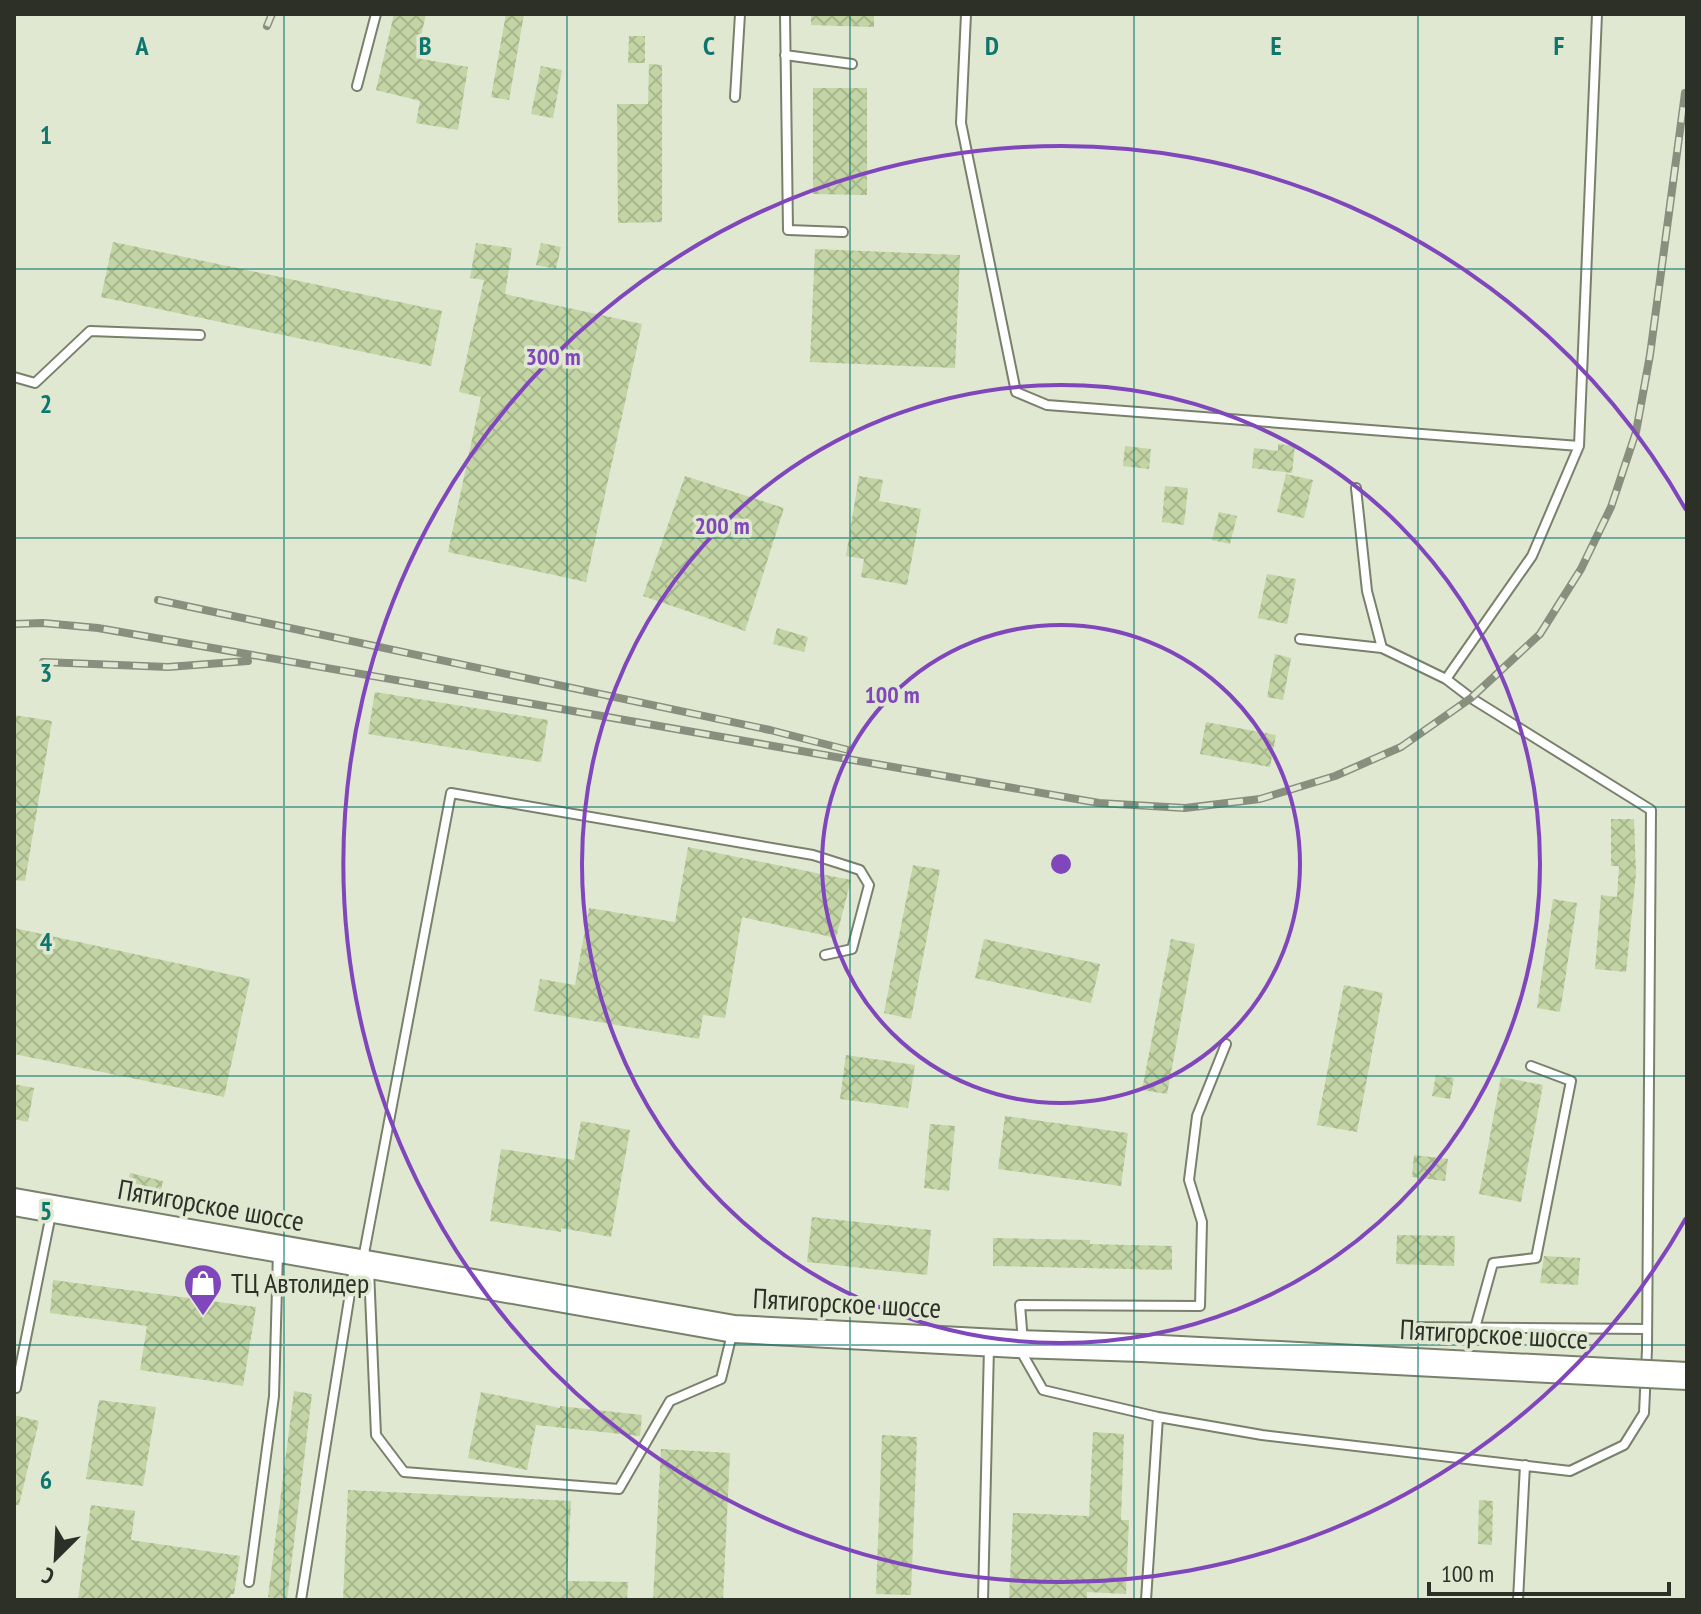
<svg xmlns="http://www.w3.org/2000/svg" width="1701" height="1614" font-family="'PT Sans Narrow',sans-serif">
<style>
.building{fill:url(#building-cross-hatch)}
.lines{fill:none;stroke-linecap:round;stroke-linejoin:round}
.lane-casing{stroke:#79806c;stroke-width:12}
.primary-casing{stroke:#79806c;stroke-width:30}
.lane{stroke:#fff;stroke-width:8}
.primary{stroke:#fff;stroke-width:26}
.rail-casing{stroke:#898f7f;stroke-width:8}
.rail{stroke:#e0e8d2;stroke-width:5;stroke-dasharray:15;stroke-linecap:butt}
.primary-bridge-casing{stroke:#79806c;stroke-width:30;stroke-linecap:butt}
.primary-bridge{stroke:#fff;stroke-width:26}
.grid{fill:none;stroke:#0f766e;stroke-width:2;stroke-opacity:0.55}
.ring{fill:none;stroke:#8046bc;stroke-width:4}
.labels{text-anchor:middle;stroke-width:7;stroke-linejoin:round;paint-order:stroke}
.street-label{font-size:28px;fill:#2d3027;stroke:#e0e8d2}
.poi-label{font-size:28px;fill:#2d3027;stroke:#e0e8d2;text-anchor:start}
.grid-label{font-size:26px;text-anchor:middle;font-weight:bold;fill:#0f766e;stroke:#e0e8d2;stroke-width:7;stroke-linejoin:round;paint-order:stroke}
.centre{fill:#8046bc;stroke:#e0e8d2;stroke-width:4}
.ring-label{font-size:24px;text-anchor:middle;font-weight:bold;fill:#8046bc;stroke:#e0e8d2;stroke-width:7;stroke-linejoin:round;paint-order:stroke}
</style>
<defs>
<pattern id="building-cross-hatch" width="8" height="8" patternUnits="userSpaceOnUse" patternTransform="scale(2)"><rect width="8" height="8" fill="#c3d5a4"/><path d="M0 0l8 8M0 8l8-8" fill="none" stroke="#a8b78d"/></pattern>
</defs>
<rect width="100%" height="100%" fill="#e0e8d2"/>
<path class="building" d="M394,14H426L416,58L468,67L458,130L416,123L420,101L376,90Z
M506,14H524L509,100L491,97Z
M811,14H874V27L811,25Z
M629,36H645V63H628Z
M649,64L662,65V222L618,223L617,104H648Z
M541,66L562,70L553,118L531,114Z
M813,88H867V195L813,194Z
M113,242L442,311L431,366L101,297Z
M476,243L512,248L505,294L642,324L586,582L448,552L481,397L459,392L484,280L470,278Z
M541,243L561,247L556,269L536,265Z
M815,249L960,255L955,368L810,362Z
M1278,444L1295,446L1292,473L1252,468L1254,448L1278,451Z
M1125,446L1151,449L1149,469L1123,466Z
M1286,474L1313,480L1304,518L1277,512Z
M685,476L784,508L745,631L643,596Z
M859,476L883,480L879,501L921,509L907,585L861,577L864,559L846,556Z
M1165,486L1188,488L1184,525L1162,522Z
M1219,512L1237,516L1230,544L1212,540Z
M1267,574L1296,579L1287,624L1258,618Z
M777,628L808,637L804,652L773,644Z
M1275,654L1291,658L1283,700L1267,697Z
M375,692L548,720L541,762L368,734Z
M14,715L52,721L25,881L14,880Z
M1206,722L1276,735L1270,767L1200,754Z
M1611,819H1634L1636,873L1626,972L1595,969L1601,895L1617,897L1619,866H1611Z
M688,847L851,880L836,938L742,917L725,1018L703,1015L699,1039L534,1011L540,979L575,985L589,908L675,922Z
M913,865L940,870L911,1019L884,1013Z
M1553,899L1577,903L1560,1012L1537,1008Z
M14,928L250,979L224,1097L14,1054Z
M984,939L1100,964L1091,1003L975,978Z
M1171,939L1195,944L1167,1094L1142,1090Z
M1344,985L1383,993L1357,1132L1317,1125Z
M846,1055L915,1065L908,1108L840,1099Z
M1436,1075L1454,1078L1450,1099L1432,1096Z
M1501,1077L1543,1085L1521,1202L1479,1194Z
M14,1084L34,1088L28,1122L14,1119Z
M1005,1116L1128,1133L1121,1186L998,1169Z
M581,1121L630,1130L611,1237L561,1228V1232L490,1221L501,1149L574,1160Z
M930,1124L955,1126L949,1191L924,1188Z
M1414,1155L1448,1159L1445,1181L1412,1177Z
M130,1173L163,1181L160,1194L127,1186Z
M812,1217L931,1230L927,1275L807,1262Z
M1397,1235L1455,1236L1454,1266L1396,1264Z
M993,1238L1090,1240V1244L1172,1246V1270L993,1266Z
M1544,1256L1580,1258L1578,1285L1540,1283Z
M53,1280L256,1307L243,1386L140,1370L147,1326L50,1313Z
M294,1391L312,1394L287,1600L268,1597Z
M481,1392L560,1408V1406L642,1415L640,1436L536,1425L527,1470L468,1458Z
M99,1400L156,1407L143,1486L86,1479Z
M14,1415L39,1421L19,1505H14Z
M1093,1432L1124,1434L1121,1520H1129L1126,1594L1087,1592V1600H1009L1013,1513L1089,1516Z
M882,1435L917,1437L911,1595L876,1594Z
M661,1449L730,1453L723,1600H653Z
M348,1490L571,1501L567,1581L628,1582L627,1600H343Z
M1479,1500L1493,1501L1492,1545L1478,1544Z
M91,1505L135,1511L131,1540L240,1556L234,1594H231L230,1600H78Z"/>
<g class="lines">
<defs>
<path id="lane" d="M785,14L788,230L843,232
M966,14L961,123L1016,392L1047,405L1579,446
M785,55L852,64
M357,86L376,14
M735,97L740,14
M14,377L35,383L90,331L200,335
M1356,488L1367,591L1382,648
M1446,679L1532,556L1579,446L1597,14
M363,1259L451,793L813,855L860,870L869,885L852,949L825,955
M369,1270L376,1435L404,1472L619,1489L670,1401L721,1379L732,1334
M1405,1327L1647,1329
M1475,1328L1493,1263L1536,1258L1571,1081L1531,1066
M1023,1342L1020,1305L1200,1306L1202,1222L1189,1180L1197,1116L1226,1044
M1019,1348L1043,1390L1158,1417L1262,1435L1570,1471L1624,1445L1644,1413L1647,1349L1651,810L1471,698L1446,679L1382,648L1300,639
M16,1388L51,1214
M249,1582L274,1396L278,1252
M301,1600L354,1268
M983,1600L989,1347
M1146,1600L1158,1417
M1518,1600L1525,1465"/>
<path id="primary" d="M14,1202L734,1329L1017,1344L1142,1348"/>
</defs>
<use href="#lane" class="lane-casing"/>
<use href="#primary" class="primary-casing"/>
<use href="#lane" class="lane"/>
<use href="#primary" class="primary"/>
<defs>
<path id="rail" d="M267,26L272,14
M158,600L770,730L848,750
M14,624L43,623L98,628L1099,803L1185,808L1260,799L1335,776L1401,747L1471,698L1540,634L1581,569L1611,507L1636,432L1650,355L1685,93
M43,662L168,667L248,661"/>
</defs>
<use href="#rail" class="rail-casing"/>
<use href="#rail" class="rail"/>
<defs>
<path id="primary-bridge" d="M1142,1348L1687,1376"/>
</defs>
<use href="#primary-bridge" class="primary-bridge-casing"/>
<use href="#primary-bridge" class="primary-bridge"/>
</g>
<path class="grid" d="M284,14V1600M567,14V1600M850,14V1600M1134,14V1600M1418,14V1600M14,269H1687M14,538H1687M14,807H1687M14,1076H1687M14,1345H1687"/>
<g class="ring">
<circle cx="1061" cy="864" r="239"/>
<circle cx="1061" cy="864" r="479"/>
<path d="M1686 1218A718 718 0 1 1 1686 510"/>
</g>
<defs>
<symbol id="shop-pin" viewBox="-11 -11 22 30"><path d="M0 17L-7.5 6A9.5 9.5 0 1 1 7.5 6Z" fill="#8046bc" stroke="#e0e8d2"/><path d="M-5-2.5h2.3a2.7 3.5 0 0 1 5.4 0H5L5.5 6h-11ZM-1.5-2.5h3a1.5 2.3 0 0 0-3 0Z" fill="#fff"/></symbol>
</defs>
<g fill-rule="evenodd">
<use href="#shop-pin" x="181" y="1261" width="44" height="60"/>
</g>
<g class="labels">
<g class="street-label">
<text transform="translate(211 1205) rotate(10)" y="10">Пятигорское шоссе</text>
<text transform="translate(847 1303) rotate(3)" y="10">Пятигорское шоссе</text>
<text transform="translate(1494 1334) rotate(3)" y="10">Пятигорское шоссе</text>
</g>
<g class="poi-label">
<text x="231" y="1293">ТЦ Автолидер</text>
</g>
</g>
<g class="grid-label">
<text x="142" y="55">A</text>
<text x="425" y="55">B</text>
<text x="709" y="55">C</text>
<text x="992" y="55">D</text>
<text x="1276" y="55">E</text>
<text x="1559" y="55">F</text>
<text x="46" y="144">1</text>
<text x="46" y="413">2</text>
<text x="46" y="682">3</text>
<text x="46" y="951">4</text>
<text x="46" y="1220">5</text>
<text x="46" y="1489">6</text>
</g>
<circle cx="1061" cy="864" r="12" class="centre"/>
<g class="ring-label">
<text x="553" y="365">300 m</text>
<text x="722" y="534">200 m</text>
<text x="892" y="703">100 m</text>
</g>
<rect width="1701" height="1614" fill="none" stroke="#2d3027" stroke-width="32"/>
<g transform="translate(56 1558) rotate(204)" stroke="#e0e8d2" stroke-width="6" paint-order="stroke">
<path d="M0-6L14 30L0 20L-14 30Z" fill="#2d3027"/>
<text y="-12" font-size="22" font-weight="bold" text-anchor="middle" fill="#2d3027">С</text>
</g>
<path d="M1429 1582v12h240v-12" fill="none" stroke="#2d3027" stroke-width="4"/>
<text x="1441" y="1582" font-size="24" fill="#2d3027" stroke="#e0e8d2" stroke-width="6" paint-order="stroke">100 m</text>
</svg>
